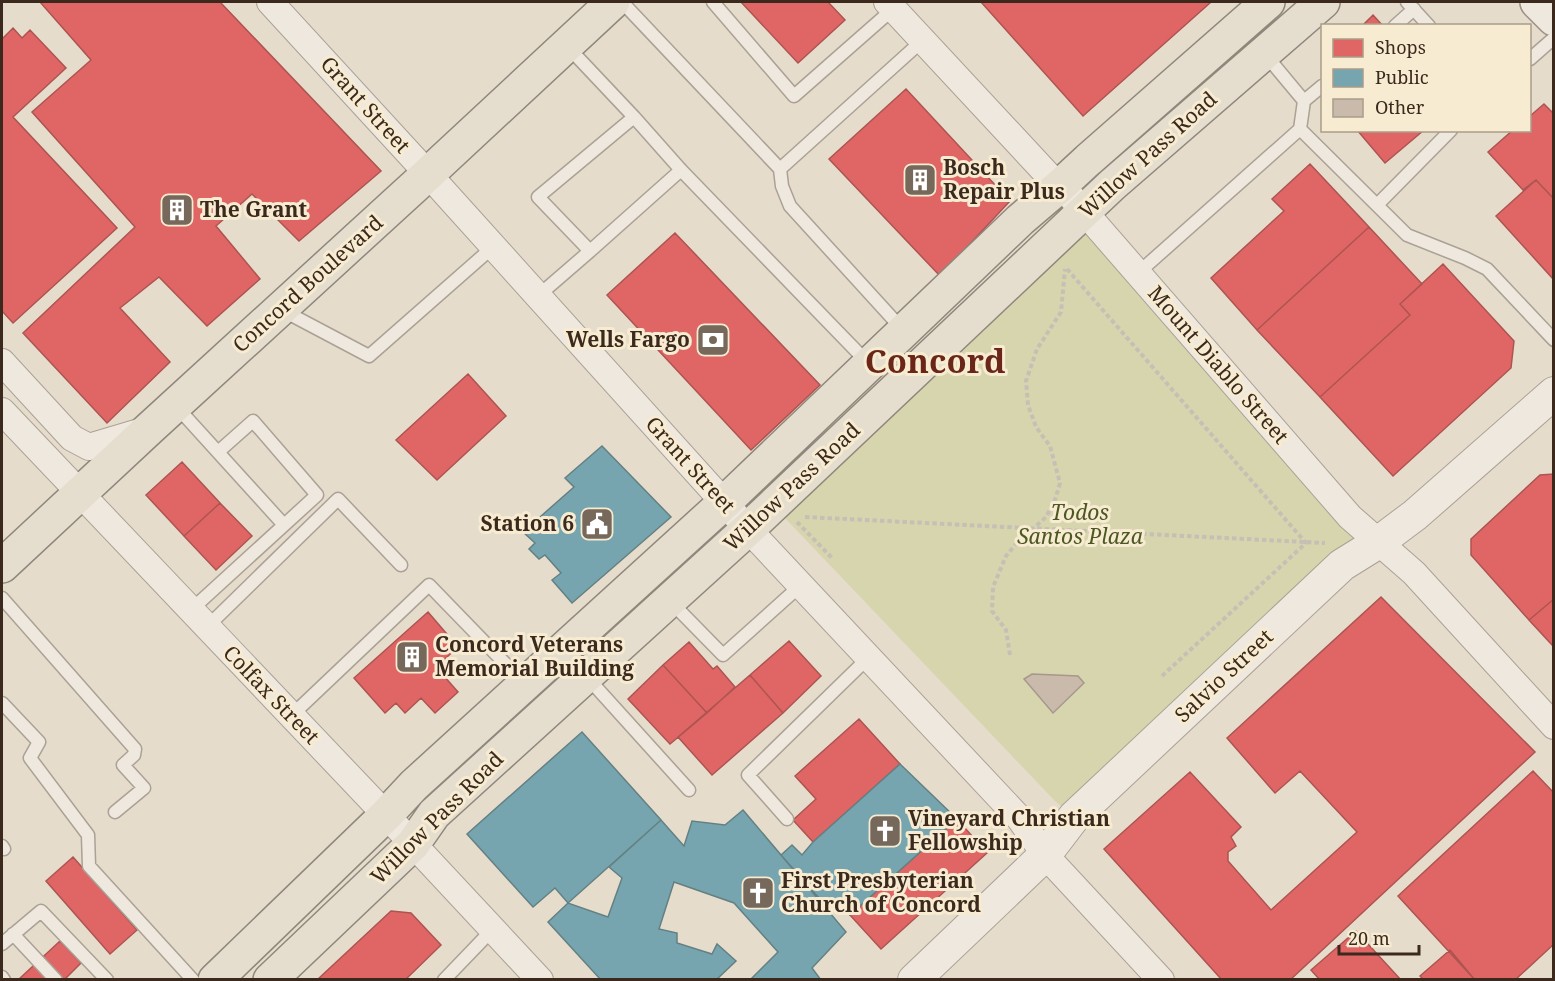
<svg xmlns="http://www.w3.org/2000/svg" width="1555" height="981" font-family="'Noto Serif',serif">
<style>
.green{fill:#d7d5ad}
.shops{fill:#e06666;stroke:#ae5450;stroke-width:1.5}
.public{fill:#76a5af;stroke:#648083;stroke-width:1.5}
.building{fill:#cabaac;stroke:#a6988b;stroke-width:1.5}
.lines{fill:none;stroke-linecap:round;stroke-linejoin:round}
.service-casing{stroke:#aba195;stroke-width:15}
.minor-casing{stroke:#aba195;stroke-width:28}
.tertiary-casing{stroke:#aba195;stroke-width:34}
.secondary-casing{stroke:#9b9185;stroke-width:36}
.primary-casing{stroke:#90877c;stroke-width:36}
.path{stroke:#c6bfb5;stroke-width:4;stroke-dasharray:4.5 3;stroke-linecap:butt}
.service{stroke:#eee8de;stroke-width:12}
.minor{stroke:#eee8de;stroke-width:26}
.tertiary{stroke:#eee8de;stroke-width:32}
.secondary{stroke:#eee8de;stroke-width:33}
.primary{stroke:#e5decf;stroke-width:33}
.labels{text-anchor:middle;stroke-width:6;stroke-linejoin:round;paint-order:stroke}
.street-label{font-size:21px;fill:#3a291c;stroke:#f7ebd1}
.poi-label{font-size:21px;font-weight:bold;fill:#3a291c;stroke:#f7ebd1;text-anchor:start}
.park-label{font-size:21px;font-style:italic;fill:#4c5722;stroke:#f7ebd1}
.town-label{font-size:33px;font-weight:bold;fill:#692619;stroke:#f7ebd1}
</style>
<rect width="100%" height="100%" fill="#e6dccc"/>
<path class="green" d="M1085,212L1379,542L1074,817L1055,801L784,517L985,330L1001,290Z"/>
<path class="shops" d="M40,2H220L381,171L299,241L252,194L216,226L260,279L207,326L159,277L120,308L170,362L107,423L23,333L135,227L32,112L91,60Z
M741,2H828L845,20L798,63Z
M981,2H1211L1083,116Z
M1373,15L1383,26H1362Z
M13,28L22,38L30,30L66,68L13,117L117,228L13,323L2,311V39Z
M906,89L1010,201L940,276L829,159Z
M1544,104L1554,114V199L1536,180L1523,190L1488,152L1513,130H1530V116Z
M1357,130H1424L1385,163Z
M1310,164L1369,227L1257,330L1211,278L1284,211L1272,199Z
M1536,180L1554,199V280L1496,216Z
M1369,227L1422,284L1400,304L1410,315L1320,397L1257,330Z
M675,233L820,385L751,450L607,295Z
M1443,264L1514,341L1511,368L1393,476L1320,397L1410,315L1400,304Z
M468,374L506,416L437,480L396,440Z
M182,462L220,503L184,536L146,495Z
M1554,474V599L1529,620L1471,555V539L1540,475Z
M220,503L252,536L216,570L184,536Z
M1381,597L1535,752L1290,980H1222L1104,849L1190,772L1241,827L1231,837L1236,846L1228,852V861L1271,910L1357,832L1300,771L1275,793L1227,738Z
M1554,599V647L1529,620Z
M428,612L458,647L436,667L458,692L435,713L421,698L405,713L396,703L385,713L354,678Z
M789,641L821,676L783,713L750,675Z
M689,642L713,669L717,666L735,687L707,713L663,665Z
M663,665L707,713L670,744L628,699Z
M750,675L783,713L712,775L678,737Z
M859,719L900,764L813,842L793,820L816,799L795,776Z
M1533,771L1554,793V944L1515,980H1475L1398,896Z
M957,819L987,853L881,949L850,915Z
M73,857L137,930L110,954L46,881Z
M391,911L411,913L441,945L405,980H317Z
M1356,931L1401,980H1320L1311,970Z
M60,941L81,963L64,980H18Z
M1450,950L1475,980H1424L1420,976Z"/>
<path class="public" d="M602,446L671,517L572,603L552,580L561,573L545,555L539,559L529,549L535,543L523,532L574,487L565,478Z
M582,732L661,820L568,903L555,888L533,907L467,834Z
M900,764L957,819L850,915L835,900L827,907L781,855L792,845L802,855L813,842Z
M743,810L846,932L812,968L821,980H750L778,952L734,903L674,882L659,929L677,933V943L712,954L717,944L736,961L716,980H601L548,922L568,903L608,917L622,878L609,867L661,820L684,846L692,821L725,825Z"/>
<path class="building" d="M1032,674L1078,676L1084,683L1053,713L1024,679Z"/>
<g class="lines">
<defs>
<path id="service" d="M622,2L780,169
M713,2L794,96L893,9
M1407,2L1429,26
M1395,26L1414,9
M567,46L634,117
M1264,53L1304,101L1322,86
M1530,59L1554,38
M1300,129L1407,235L1465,258L1487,269L1554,340
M681,170L590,251L538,197L634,117L681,170L868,363
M1377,205L1451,130
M1138,273L1300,129L1304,101
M538,296L590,251
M282,310L369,356L493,247
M903,330L790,206L782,186L780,169L923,40
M176,406L284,525
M2,598L135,749L134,755L123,765L144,788L115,812
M670,601L723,655L801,585
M191,610L317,495L253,421L218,452
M207,627L338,499L401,565
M586,676L689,790
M2,703L39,742L30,758L88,835L89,866L193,980
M291,716L429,585L524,683
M787,819L748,775L869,657
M2,846L4,849
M13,934L56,980
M2,944L41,911L107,980
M2,977L4,980
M444,980L493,929"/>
<path id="minor" d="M270,2L428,174L748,529L1020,819L1045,855L1161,980
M887,2L1048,175L1061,185L1350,517L1414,573L1554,726
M2,362L72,438L89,447L146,430
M2,411L386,815L540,980"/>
<path id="tertiary" d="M914,980L1045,855L1074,817L1342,565L1379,542L1415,515L1554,393"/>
<path id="secondary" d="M1537,2L1554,19"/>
<path id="primary" d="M2,566L149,429L428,174L613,2
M215,980L386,815L414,785L724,503L1020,220L1061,185L1088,160L1268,2
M270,980L413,844L434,814L748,529L1112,185L1323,2"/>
</defs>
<use href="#service" class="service-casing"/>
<use href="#minor" class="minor-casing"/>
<use href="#tertiary" class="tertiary-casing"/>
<use href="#secondary" class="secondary-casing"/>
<use href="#primary" class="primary-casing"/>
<path class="path" d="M1067,269L1306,543L1162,676
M805,517L1325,543
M797,522L833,559
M1010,655L1006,630L992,611L993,587L1006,556L1015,545L1046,517L1055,500L1060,483L1050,446L1036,427L1028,405L1026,381L1037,349L1061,312L1065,269"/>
<use href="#service" class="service"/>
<use href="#minor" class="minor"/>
<use href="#tertiary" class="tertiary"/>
<use href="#secondary" class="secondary"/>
<use href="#primary" class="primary"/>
</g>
<defs>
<symbol id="building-square" viewBox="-11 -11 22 22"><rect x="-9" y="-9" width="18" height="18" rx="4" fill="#76685a" stroke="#f7ebd1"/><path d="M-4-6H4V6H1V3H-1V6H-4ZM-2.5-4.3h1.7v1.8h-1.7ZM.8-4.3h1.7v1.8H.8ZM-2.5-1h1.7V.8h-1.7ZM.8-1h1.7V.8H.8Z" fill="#fff"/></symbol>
<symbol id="bank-square" viewBox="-11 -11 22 22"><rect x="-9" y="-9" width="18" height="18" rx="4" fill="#76685a" stroke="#f7ebd1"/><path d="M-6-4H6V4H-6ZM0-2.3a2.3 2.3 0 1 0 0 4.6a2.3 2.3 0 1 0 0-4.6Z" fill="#fff"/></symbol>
<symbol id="civic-square" viewBox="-11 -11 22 22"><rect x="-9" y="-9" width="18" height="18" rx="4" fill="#76685a" stroke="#f7ebd1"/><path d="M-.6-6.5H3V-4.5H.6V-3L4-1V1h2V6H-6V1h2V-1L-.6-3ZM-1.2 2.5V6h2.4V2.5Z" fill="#fff"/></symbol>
<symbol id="church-square" viewBox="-11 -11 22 22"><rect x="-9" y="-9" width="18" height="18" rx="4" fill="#76685a" stroke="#f7ebd1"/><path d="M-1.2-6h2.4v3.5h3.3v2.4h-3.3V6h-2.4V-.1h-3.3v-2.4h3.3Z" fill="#fff"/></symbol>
</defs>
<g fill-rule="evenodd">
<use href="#building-square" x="901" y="161" width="38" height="38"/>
<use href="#building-square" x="158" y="191" width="38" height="38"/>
<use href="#bank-square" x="694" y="321" width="38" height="38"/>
<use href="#civic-square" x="578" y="505" width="38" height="38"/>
<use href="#building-square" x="393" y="638" width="38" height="38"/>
<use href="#church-square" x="866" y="812" width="38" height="38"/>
<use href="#church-square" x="739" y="874" width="38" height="38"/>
</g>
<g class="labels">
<g class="street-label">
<text transform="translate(365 105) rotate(48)" y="7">Grant Street</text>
<text transform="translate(1148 155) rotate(-42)" y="7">Willow Pass Road</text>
<text transform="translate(308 284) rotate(-42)" y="7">Concord Boulevard</text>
<text transform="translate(1218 365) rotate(49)" y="7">Mount Diablo Street</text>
<text transform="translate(690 465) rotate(48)" y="7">Grant Street</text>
<text transform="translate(792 487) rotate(-43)" y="7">Willow Pass Road</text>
<text transform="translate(1224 676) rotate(-43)" y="7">Salvio Street</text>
<text transform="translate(271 695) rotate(46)" y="7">Colfax Street</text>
<text transform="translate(437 818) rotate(-45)" y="7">Willow Pass Road</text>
</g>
<g class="poi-label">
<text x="943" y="175">Bosch<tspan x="943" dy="24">Repair Plus</tspan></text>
<text x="200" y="217">The Grant</text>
<text x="690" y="347" text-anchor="end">Wells Fargo</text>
<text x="574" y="531" text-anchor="end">Station 6</text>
<text x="435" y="652">Concord Veterans<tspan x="435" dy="24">Memorial Building</tspan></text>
<text x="908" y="826">Vineyard Christian<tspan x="908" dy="24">Fellowship</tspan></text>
<text x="781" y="888">First Presbyterian<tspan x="781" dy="24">Church of Concord</tspan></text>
</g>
<g class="park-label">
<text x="1080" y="520">Todos<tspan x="1080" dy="24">Santos Plaza</tspan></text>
</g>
<g class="town-label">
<text x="935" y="373">Concord</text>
</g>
</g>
<rect width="1555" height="981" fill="none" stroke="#3a291c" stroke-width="6"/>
<rect x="1321" y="24" width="210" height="108" fill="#f7ebd1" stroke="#ab9d89" stroke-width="1.5"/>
<rect x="1333" y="39" width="30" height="18" fill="#e06666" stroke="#ab9d89" stroke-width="1.5"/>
<text x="1375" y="54" font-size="18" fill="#3a291c">Shops</text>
<rect x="1333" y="69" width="30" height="18" fill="#76a5af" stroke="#ab9d89" stroke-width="1.5"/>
<text x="1375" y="84" font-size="18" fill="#3a291c">Public</text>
<rect x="1333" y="99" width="30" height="18" fill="#cabaac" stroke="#ab9d89" stroke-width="1.5"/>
<text x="1375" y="114" font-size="18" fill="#3a291c">Other</text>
<path d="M1339 945v9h80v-9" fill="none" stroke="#3a291c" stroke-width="3"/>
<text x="1348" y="945" font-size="18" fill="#3a291c" stroke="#f7ebd1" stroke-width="4.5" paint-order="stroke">20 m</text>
</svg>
